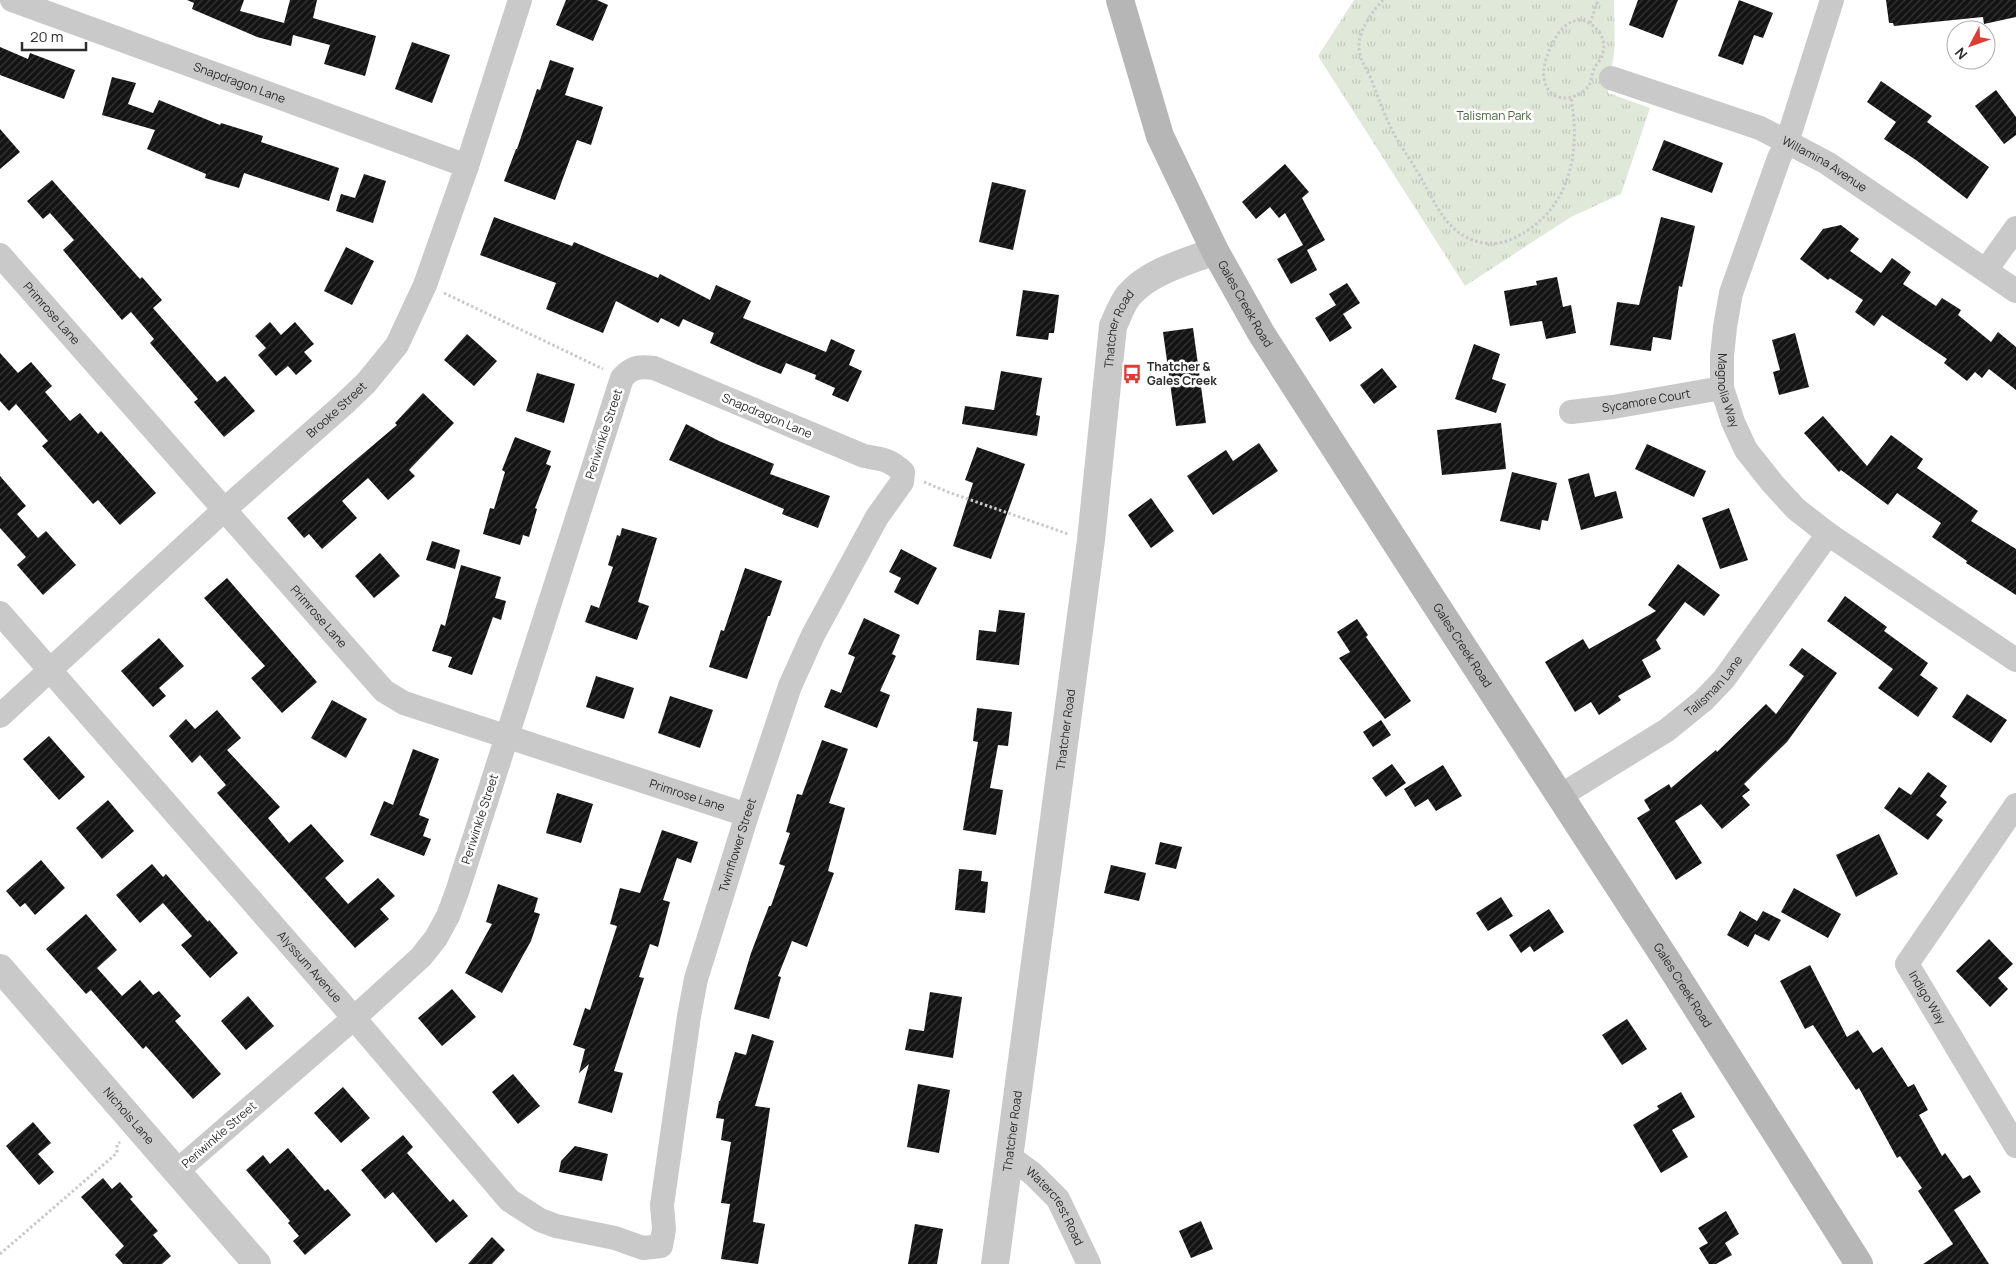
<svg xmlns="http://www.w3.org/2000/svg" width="2016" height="1264" font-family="Manrope,sans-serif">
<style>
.park{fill:url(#park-tufts)}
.building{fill:url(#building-hatch)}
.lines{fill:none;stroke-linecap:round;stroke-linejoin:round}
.path{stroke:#c9c9c9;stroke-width:3;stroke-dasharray:2.5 2.5;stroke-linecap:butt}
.minor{stroke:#c9c9c9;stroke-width:24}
.tertiary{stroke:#c9c9c9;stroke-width:28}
.secondary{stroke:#b6b6b6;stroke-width:28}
.labels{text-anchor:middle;stroke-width:5;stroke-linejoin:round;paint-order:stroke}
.street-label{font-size:12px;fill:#2c2c2c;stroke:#fff}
.park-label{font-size:12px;fill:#49653b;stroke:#fff}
.poi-label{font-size:12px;font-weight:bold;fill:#2c2c2c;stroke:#fff;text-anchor:start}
</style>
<defs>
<pattern id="park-tufts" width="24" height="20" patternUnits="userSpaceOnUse" patternTransform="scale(1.25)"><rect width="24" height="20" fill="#e0e9d9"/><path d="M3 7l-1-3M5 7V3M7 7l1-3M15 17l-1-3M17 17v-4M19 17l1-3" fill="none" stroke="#c0c8ba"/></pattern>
<pattern id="building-hatch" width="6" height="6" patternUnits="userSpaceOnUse" patternTransform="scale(1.25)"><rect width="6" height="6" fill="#131313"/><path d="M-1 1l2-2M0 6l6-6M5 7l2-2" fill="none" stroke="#363636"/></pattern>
</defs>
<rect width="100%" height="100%" fill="#fff"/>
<path class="park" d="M1354,0H1614C1614,20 1616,41 1613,61C1611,72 1607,81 1608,93L1650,108L1621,194L1571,217L1465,286L1318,56Z"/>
<path class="building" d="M187,0H244L240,11L284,23L290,0H317L313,18L376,36L365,76L324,64L330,45L293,35L291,46L257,37L192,9L194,3Z
M566,0H597L608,5L593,41L556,25Z
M1638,0H1678L1663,38L1629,25Z
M1739,0L1773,13L1763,38L1754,35L1743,65L1718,56Z
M1886,0H2016V17L1984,24L1983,17L1894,26L1893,23H1889Z
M412,42L450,55L432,103L395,89Z
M0,47L28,59L30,53L75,70L64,99L0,75Z
M550,60L574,68L565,95L603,107L591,145L577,140L555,200L504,181L516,149H517L537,89L540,90Z
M112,77L136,83L128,104L153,113L159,100L220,125L221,123L263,136L261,142L339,168L329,201L244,173L239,188L205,178L206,174L147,149L155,130L102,115Z
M1881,81L1932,116L1927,122L1989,167L1967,199L1916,160L1884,139L1896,122L1867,102Z
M1996,90L2016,117V135L2004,144L1975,106Z
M0,129L20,152L0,169Z
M1664,140L1723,163L1712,193L1652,170Z
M1285,164L1309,192L1302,198L1325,240L1307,250L1317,270L1291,284L1277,259L1303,245L1285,213L1279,218L1270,207L1256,219L1242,202Z
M364,174L386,181L373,223L336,211L341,194L355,198Z
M52,180L140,279L142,277L162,300L153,308L217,382L225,376L255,411L224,437L194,402L198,399L150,343L154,339L131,312L122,320L63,250L74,240L50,213L43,219L27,201Z
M992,182L1026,190L1013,250L979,242Z
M494,217L572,246L574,242L658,278L660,274L710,300L716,285L751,301L743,318L826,352L831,339L855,350L849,365L862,371L848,402L832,395L835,388L815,379L816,375L786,363L781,374L756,364L710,343L714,333L683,319L679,327L661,318L658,323L616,301L603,333L546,309L556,283L480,255Z
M1661,217L1695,226L1682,287L1679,286L1671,340L1653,337L1651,351L1610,345L1617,302L1639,305Z
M1841,225L1859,239L1850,251L1881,273L1892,258L1911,272L1903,284L1936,306L1942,298L1961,310L1958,315L1991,342L1998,332L2016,347V390L1989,369L1982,378L1975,372L1967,381L1944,363L1947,359L1882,315L1874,326L1855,312L1863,300L1830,278L1828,280L1800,259L1823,229Z
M346,247L374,261L352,305L324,291Z
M1557,277L1563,307L1571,305L1576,333L1546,339L1542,321L1510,326L1504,291L1537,285L1536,281Z
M1347,283L1360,303L1343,314L1352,328L1330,342L1315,318L1336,305L1329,294Z
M1023,290L1059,295L1054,333H1049L1048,340L1016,336Z
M270,322L281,335L295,322L314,344L304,352L312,361L296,375L288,366L276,376L258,355L266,348L255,336Z
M1193,328L1206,423L1176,426L1163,332Z
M1795,333L1809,387L1779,395L1773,372L1780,370L1772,340Z
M467,334L497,361L474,386L444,360Z
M1474,344L1500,354L1492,379L1506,384L1496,413L1455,399Z
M0,353L18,373L31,362L52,386L45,392L70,421L80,413L98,434L101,431L156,493L120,525L98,500L93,504L42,446L48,441L16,404L9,411L0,401Z
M1382,368L1397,387L1374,404L1360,385Z
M1001,371L1042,378L1036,415L1040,416L1037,436L962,424L965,406L994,410Z
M537,373L575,384L564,423L526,411Z
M423,393L454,423L409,470L415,476L388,500L368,478L342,501L357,518L322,549L309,534L304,538L287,518L397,425L395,423Z
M1823,416L1867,466L1891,435L1923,459L1917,468L1978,511L1971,521L2016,549V595L1966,563L1967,561L1932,537L1941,523L1897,493L1888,505L1841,470L1839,472L1804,433Z
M1501,423L1506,469L1442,475L1437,430Z
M686,424L719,441L774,464L770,474L830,496L818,528L782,514L784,509L669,460Z
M515,437L551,451L546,464L551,466L535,508L537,509L529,537L523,535L520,545L483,534L490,508L494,509L505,472L502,470Z
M1259,443L1278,471L1213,515L1187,476L1226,450L1233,461Z
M1647,444L1706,471L1694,497L1635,469Z
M977,447L1025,464L991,559L953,546L973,483L965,480Z
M1512,472L1557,483L1548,521L1542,520L1540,530L1500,521Z
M1589,473L1595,497L1616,491L1623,518L1581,530L1568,479Z
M0,476L26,506L17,514L38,538L46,531L76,565L43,595L17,565L26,557L0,528Z
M1151,498L1174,531L1151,548L1128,515Z
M1729,508L1748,560L1720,569L1702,518Z
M622,528L657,538L638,602L649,606L637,640L585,622L591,605L599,608L613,567L608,565L617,535L620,536Z
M432,541L460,550L455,569L426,560Z
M901,549L937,568L918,605L894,592L901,578L889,572Z
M380,553L400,576L374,598L355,576Z
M1678,564L1720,595L1704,616L1685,602L1656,640L1661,649L1642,660L1651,677L1618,696L1621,700L1599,715L1591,702L1575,712L1545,662L1583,639L1589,649L1656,611L1648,605Z
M461,565L501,577L495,598L506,601L501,620L493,617L472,675L448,667L452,657L432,651L441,624L445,626Z
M745,568L782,581L770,616H768L747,679L709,667L721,630L724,631Z
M227,578L317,682L282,713L251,678L265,666L204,598Z
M1845,596L1887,627L1884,631L1928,663L1920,675L1938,688L1918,717L1878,688L1893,669L1827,621Z
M999,610L1025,613L1019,665L976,660L979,630L996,632Z
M864,618L900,635L892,654L896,656L880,691L890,695L877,728L824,707L831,689L841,693L855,657L848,654Z
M1357,619L1368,635L1366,637L1411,701L1385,719L1339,658L1350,652L1337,632Z
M159,638L184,666L159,688L166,696L153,707L121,671Z
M1802,648L1837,673L1787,742L1744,784L1750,790L1742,796L1750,805L1722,829L1701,804L1675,821L1702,863L1676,880L1637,818L1650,810L1644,800L1669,784L1671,788L1716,750L1717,752L1766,704L1776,714L1804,676L1789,665Z
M596,676L634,688L624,719L586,707Z
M1967,694L2007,720L1991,743L1952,717Z
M670,696L713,710L700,748L658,733Z
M332,700L367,719L346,758L311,738Z
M977,708L1012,712L1008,746L998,745L990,788L1003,790L996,835L963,830L978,742L973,741Z
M217,710L241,738L227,750L280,807L268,818L289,843L311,824L344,861L325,878L348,904L378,878L395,896L380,909L389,919L355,948L217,793L226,785L200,755L192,763L169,736L186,719L195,729Z
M1381,720L1391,735L1373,747L1363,732Z
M49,736L85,777L59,800L23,759Z
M822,740L848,749L829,803L845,808L828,871L834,873L807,947L792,941L778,976L781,977L769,1019L734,1009L751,953L769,906H771L785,866L779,864L790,833L786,832L797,794L802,795Z
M413,749L439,759L419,815L429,819L423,836L431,839L424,856L370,835L384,801L393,805Z
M1392,764L1406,783L1386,797L1372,778Z
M1443,765L1462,796L1436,811L1428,799L1415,807L1404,789Z
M1928,772L1947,786L1940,796L1947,802L1936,815L1943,820L1928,840L1884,808L1899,787L1911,795Z
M557,793L593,804L581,843L546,833Z
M108,800L134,831L102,859L76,828Z
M662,830L698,842L691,863L677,858L663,900L670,902L658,947L650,944L639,977L644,978L614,1071L623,1073L612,1113L578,1103L589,1064L579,1073L585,1049L573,1045L585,1008L590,1010L617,926L610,924L620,888L640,893Z
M1879,834L1898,874L1856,897L1836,855Z
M1160,842L1182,847L1176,869L1155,864Z
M41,860L65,888L35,915L25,903L20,907L6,891Z
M152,864L163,877L166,874L208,922L209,920L238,953L210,978L181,945L192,936L163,903L140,923L116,895Z
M1111,865L1146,873L1139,901L1104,893Z
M959,869L982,871L981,881L988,882L985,913L955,910Z
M498,884L538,898L534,912L540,914L531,941L502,993L465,973L492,924L486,922Z
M1794,888L1841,914L1828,938L1781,912Z
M1501,897L1513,916L1488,931L1476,913Z
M1549,909L1564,932L1534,952L1530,946L1521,953L1509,935Z
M1740,911L1757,921L1763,911L1781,920L1769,941L1755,934L1748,947L1727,935Z
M86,914L117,950L97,968L122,996L140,980L153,995L159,991L181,1016L175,1021L221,1074L193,1099L146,1046L143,1049L91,990L86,994L46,949Z
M1989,939L2013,964L1998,978L2008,989L1990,1007L1956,971Z
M1810,965L1847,1037L1858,1030L1873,1053L1882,1047L1908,1087L1914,1084L1928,1110L1919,1115L1942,1156L1945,1153L1963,1179L1970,1175L1981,1192L1954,1210L1989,1264H1923L1953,1244L1918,1191L1922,1188L1900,1156L1897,1158L1859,1088L1856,1090L1813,1025L1805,1029L1789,998L1780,981Z
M452,989L476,1017L442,1046L418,1018Z
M930,992L962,997L953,1058L905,1050L909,1029L924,1031Z
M248,996L274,1026L246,1050L221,1021Z
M1627,1019L1647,1049L1622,1065L1602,1035Z
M752,1034L774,1041L755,1106L770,1108L753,1222L765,1224L758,1264L721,1259L730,1204L721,1203L731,1142L721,1140L724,1119L716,1118L719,1101H720L735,1052L746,1055Z
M513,1074L540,1106L518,1124L492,1092Z
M918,1084L950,1090L939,1153L907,1147Z
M343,1087L370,1118L341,1143L314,1113Z
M1681,1092L1695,1117L1672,1130L1688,1157L1661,1173L1633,1125L1659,1109L1657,1106Z
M33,1122L51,1143L38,1154L54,1172L39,1185L6,1146Z
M403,1135L413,1147L407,1153L450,1202L453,1199L468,1216L436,1243L393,1192L385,1199L361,1170Z
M575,1146L608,1154L602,1181L559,1172L561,1161Z
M288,1148L325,1191L328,1189L351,1215L305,1255L293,1241L299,1236L288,1223L290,1221L246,1170L263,1155L270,1164Z
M103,1178L112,1189L120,1182L133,1197L130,1199L158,1231L153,1235L171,1256L162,1264H123L115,1255L124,1246L81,1197Z
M1726,1211L1739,1234L1725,1243L1732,1255L1716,1264H1709L1699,1248L1708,1243L1698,1228Z
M1201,1221L1213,1249L1191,1258L1179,1231Z
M915,1224L943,1229L937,1264H908Z
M492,1237L505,1250L492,1264H468Z"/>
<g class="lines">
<path class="path" d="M1383,0C1373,10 1358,32 1359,46C1359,60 1367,69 1372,81C1378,98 1384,114 1392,130C1400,146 1411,160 1420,176C1432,197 1442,223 1464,236C1482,246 1501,246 1518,236C1570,209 1581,152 1571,98
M1583,20C1598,26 1608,39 1602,56C1600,61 1596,64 1594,69C1591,75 1592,82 1588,87C1573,103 1548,103 1544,78C1541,64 1555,31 1568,24C1572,21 1577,20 1583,20Z
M1590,23L1598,0
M444,293L603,369
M924,482L948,492L1068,534
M0,1254L117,1153V1145L120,1142"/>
<g class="minor">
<path id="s1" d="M12,0L467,166"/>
<path id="s2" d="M1832,0L1787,142L1779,158L1731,293L1725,327L1722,356V388L1733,422L1746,450L1773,484L1796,509L1828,534L2016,660"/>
<path id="s3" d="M1611,78L1760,128L1787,142L1827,163L2016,291"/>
<path id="s4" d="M0,255L384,691L404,703L747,815"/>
<path d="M1986,270L2016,228"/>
<path id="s5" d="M1571,412L1613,407L1722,388"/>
<path id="s6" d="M0,613L354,1018L509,1200L540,1220L556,1226L615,1238L643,1248L661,1246L664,1229L662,1205L689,1016L696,979L747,815L790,686L813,635L877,517L902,482L903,472C889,459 882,459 864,456L654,368C639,366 632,367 622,378L457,892L448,916L436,938L421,957L354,1018L177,1171"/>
<path id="s7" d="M0,716L224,510L344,404L366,383L397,345L425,285L467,166L520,0"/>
<path id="s8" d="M1560,796L1667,730L1704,700L1724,679L1828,534"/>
<path id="s9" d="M2016,805L1907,964L2016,1146"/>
<path id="s10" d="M1010,1157L1033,1174L1058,1199L1089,1264"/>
</g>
<g class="tertiary">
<path id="s11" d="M0,968L257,1264"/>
<path id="s12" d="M995,1264L1091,540L1113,326C1118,316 1122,303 1129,295C1150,271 1186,262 1215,251"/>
</g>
<path class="secondary" id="s13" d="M1120,0L1160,136L1215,251L1261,333L1423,585L1671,967L1859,1264"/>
</g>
<defs>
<symbol id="bus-bare" viewBox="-9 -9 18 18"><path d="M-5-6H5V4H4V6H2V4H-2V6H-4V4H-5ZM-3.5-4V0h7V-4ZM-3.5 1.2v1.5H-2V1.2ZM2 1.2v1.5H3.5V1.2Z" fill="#de3d32" stroke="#fff" stroke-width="2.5" paint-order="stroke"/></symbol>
</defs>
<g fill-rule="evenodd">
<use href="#bus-bare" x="1118" y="360" width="28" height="28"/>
</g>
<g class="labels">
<g class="street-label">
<text dy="4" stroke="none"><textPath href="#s1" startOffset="242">Snapdragon Lane</textPath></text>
<text dy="4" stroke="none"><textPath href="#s3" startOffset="231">Willamina Avenue</textPath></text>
<text dy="4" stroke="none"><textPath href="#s13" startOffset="330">Gales Creek Road</textPath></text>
<text dy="4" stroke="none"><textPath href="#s4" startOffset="78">Primrose Lane</textPath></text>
<text dy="4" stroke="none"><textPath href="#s12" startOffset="944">Thatcher Road</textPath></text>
<text dy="4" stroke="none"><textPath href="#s2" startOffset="409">Magnolia Way</textPath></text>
<text dy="4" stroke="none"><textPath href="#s5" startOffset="76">Sycamore Court</textPath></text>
<text dy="4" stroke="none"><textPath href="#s7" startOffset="455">Brooke Street</textPath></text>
<text transform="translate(767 416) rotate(23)" y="4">Snapdragon Lane</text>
<text transform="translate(604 434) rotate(-72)" y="4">Periwinkle Street</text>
<text dy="4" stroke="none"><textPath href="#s4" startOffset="482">Primrose Lane</textPath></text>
<text dy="4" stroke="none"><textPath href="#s13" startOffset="735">Gales Creek Road</textPath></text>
<text dy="4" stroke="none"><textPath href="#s8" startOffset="190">Talisman Lane</textPath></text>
<text dy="4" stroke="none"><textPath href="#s12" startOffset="539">Thatcher Road</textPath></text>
<text dy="4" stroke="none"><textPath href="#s4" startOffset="902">Primrose Lane</textPath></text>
<text transform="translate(480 819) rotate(-72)" y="4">Periwinkle Street</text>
<text dy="4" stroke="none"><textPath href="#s6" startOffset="1349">Twinflower Street</textPath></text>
<text dy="4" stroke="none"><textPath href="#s6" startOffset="470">Alyssum Avenue</textPath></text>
<text dy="4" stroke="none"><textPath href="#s13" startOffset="1140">Gales Creek Road</textPath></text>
<text dy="4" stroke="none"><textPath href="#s9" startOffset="232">Indigo Way</textPath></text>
<text dy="4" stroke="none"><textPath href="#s11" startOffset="196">Nichols Lane</textPath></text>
<text dy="4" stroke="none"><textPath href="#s12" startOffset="134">Thatcher Road</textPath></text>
<text transform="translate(219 1135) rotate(-41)" y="4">Periwinkle Street</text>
<text dy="4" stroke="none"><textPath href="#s10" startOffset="68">Watercrest Road</textPath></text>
</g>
<g class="park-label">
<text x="1494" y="120">Talisman Park</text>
</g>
<g class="poi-label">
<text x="1147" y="371">Thatcher &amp;<tspan x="1147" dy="14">Gales Creek</tspan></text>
</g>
</g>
<g transform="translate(1971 45) rotate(229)"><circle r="24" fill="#ffffff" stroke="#ababab"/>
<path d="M0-4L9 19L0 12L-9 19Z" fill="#de3d32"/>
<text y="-8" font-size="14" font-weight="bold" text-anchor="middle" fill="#2c2c2c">N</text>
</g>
<path d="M22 42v8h64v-8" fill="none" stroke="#2c2c2c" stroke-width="2.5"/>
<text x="30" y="42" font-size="15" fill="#2c2c2c" stroke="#ffffff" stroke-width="4" paint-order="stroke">20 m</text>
</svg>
